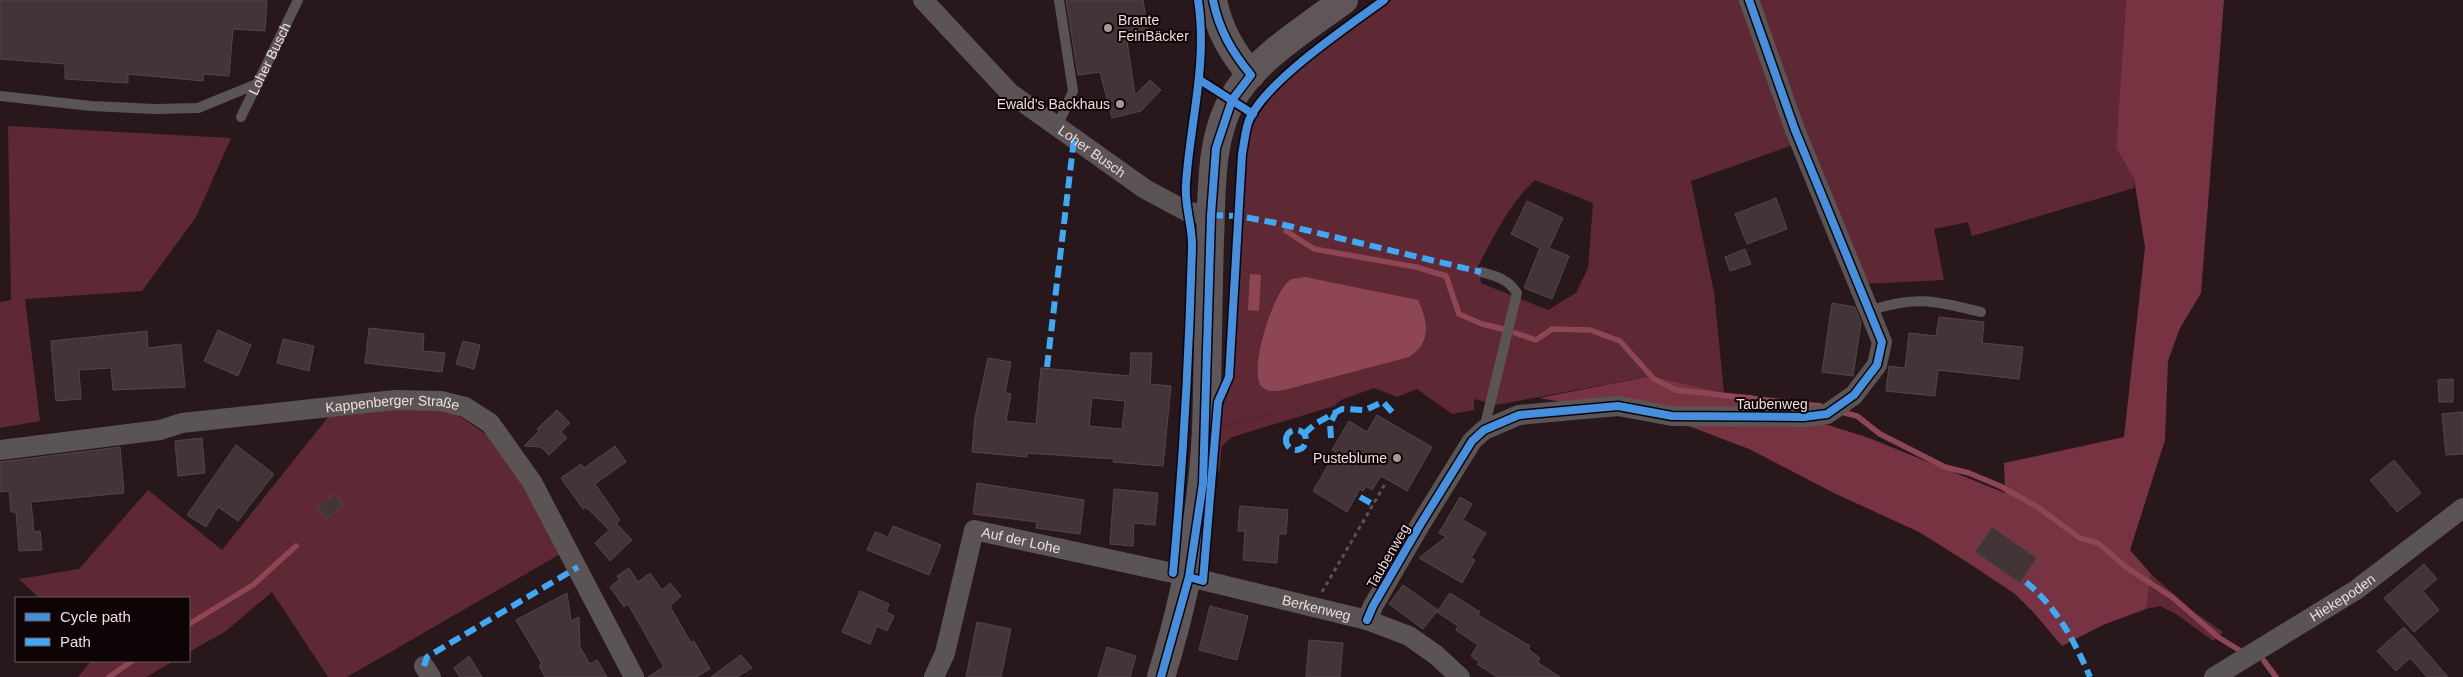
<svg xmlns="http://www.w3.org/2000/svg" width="2463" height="677" font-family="Arial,sans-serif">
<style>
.green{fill:#5e2934;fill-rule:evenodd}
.forest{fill:#773341}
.water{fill:#8f4654}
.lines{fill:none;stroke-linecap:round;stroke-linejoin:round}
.stream{stroke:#8f4654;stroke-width:5.5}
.building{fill:#423437;stroke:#544648;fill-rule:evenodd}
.path{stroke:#5b5253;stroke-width:3;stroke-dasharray:4 4;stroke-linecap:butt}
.lane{stroke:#5b5455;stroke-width:10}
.street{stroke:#5b5455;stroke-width:20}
.secondary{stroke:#5f5657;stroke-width:28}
.quiet{stroke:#3fa9f5;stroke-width:6;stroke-dasharray:12 6;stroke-linecap:butt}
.cycleway-casing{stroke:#0e0405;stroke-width:11}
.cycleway{stroke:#468fdf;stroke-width:8}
.poi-dot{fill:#aa979a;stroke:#0e0405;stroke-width:2}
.labels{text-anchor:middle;stroke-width:4;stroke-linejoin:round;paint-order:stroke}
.poi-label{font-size:14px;fill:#f0dbde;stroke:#0e0405;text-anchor:end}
.street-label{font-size:14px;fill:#f0dbde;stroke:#0e0405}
</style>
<rect width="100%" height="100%" fill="#28181b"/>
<path class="green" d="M1392,0H2126L2116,148L2134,179V188L1972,236L1968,222L1934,229L1944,280L1865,284L1804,141L1691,181L1714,292L1724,393L1651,376L1496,405L1474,399V410L1452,414L1417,389L1397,397L1374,388L1341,400L1334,406L1232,437L1222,446L1219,471L1215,470L1220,428L1418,374L1219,428L1225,396L1231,382L1246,154C1248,141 1251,129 1257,118C1282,74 1351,31 1392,0ZM1535,180L1593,203L1588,268L1576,293L1548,310L1481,283L1478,266C1494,236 1510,203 1535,180Z
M8,126L231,138L196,217L142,291L25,299L40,421L0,428V302L11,300Z
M441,404L486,434L526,488L562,553L347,677H328L272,592L226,631L189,652V598H39L19,579L79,569L148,490L222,550L333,411Z
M2151,574L2194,612L2223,632L2213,641L2176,614L2160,606L2146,609Z
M91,661H174L146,677H78Z"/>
<path class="forest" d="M2126,0H2224L2201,293L2180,328L2168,361L2165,440L2130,550L2151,574L2146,609L2103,625L2062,646L2034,613L2015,594L1970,564L1919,532L1834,493L1749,449L1678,422L1539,398L1651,376L1724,393L1752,395L1762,404L1869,438L2005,493L2004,463L2124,437L2145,247L2134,179L2116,148Z"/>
<path class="water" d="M1250,274L1261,275L1259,311L1248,310Z
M1305,277L1418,300C1428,321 1432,343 1409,357L1284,390C1277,391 1269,393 1262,387C1247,373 1274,290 1290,280C1294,278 1301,278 1305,277Z"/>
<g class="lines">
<path class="stream" d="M1286,231L1314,249L1416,267L1446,276L1459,314L1482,324L1503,329
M1515,333L1536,340L1552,329L1590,330L1620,341L1654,379L1676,390L1821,406
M1841,412L1857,416L1880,434L1945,467L1969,473L2000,486L2036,506L2080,538L2098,543L2127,568L2172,597L2218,637L2239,650
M189,624L253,585L296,546
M2264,661L2276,677
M109,677L132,661"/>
</g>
<path class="building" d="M0,0H267L265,31L233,29L229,76L204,74L203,81L128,74V83L65,79V64L0,59Z
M1066,0H1143L1149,38L1127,41L1135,95L1150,80L1161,90L1141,111L1112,118L1100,72L1078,75Z
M1776,198L1787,229L1747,244L1735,214Z
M1527,201L1563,218L1549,248L1569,256L1552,299L1524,288L1540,248L1511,234Z
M1745,249L1751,264L1730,271L1725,257Z
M1832,303L1855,307L1861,323L1853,376L1822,372Z
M1939,317L1984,322L1982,343L2023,347L2019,379L1938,370L1935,396L1886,391L1889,366L1905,368L1909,333L1936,336Z
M369,328L424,334L423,351L445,353L442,372L365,363Z
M218,330L251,345L238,376L204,361Z
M147,331L148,348L181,344L185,387L113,390L111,368L79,370L81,399L56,401L51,341Z
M283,339L314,346L309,371L277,363Z
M463,341L480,345L474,369L456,364Z
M1131,353H1152L1150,384L1171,386L1163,466L1113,462L1114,459L1027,453V457L972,452L975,418L988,358L1011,362L1005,393L1011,394L1006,421L1036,424L1041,368L1130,376ZM1092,398L1125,401L1122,429L1089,426Z
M2453,379V402H2439L2438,380Z
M557,410L570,423L561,432L567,438L549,455L541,447L524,446L539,431L537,429Z
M2463,412V454L2446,455L2442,414Z
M1377,415L1432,447L1407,491L1381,476L1372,490L1366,486L1363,491L1360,489L1347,512L1313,491L1336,452L1332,450L1349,421L1367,432Z
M202,438L205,473L178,476L175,441Z
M236,445L274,474L238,521L218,507L206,527L187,515Z
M615,446L626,462L595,484L620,520L615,525L616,523L632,540L610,561L595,543L609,530L586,507L583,509L561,478L581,464L584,468Z
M120,447L124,493L31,502L34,532L40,531L42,550L19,551L16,512H11L9,491L0,492V462Z
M2394,460L2421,493L2397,512L2370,480Z
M977,483L1084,500L1080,534L1036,528L1037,522L973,514Z
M1114,489L1158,493L1155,525L1134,523L1133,546L1110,544Z
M335,494L343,505L326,519L317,508Z
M1460,497L1472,504L1463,520L1486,533L1471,558L1475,560L1462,583L1419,558L1446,537L1439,533Z
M1240,506L1288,510L1286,534H1279L1277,563L1243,560L1245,531H1238Z
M893,526L941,545L929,575L867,550L875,532L888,537Z
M1992,527L2037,558L2020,583L1975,552Z
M2424,564L2437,579L2423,591L2439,610L2414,632L2384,598Z
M629,568L638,582L650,573L662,590L670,583L681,596L670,606L691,643L694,641L710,669L696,677H648L664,667L628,604L624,607L610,587L619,580L617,576Z
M1403,585L1438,610L1423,629L1389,604Z
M860,591L889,604L886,612L894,616L887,631L877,626L870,644L842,632Z
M567,593L571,621L579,617L580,647L590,664L597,660L607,677H545L539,666L542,664L516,620Z
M1450,593L1480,612L1478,615L1530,646L1528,649L1540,658L1537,662L1560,677H1497L1477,664L1479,662L1471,656L1478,645L1456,630L1458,626L1437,612Z
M1210,606L1248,616L1237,660L1199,650Z
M977,622L1011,629L1001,677H966Z
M2404,627L2422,647L2448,677H2427L2410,658L2396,671L2377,651Z
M1309,640L1343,643L1340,677H1306Z
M1107,647L1136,656L1130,677H1098Z
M741,655L752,668L737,677H711Z
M469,656L482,677H460L454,668Z"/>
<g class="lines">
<path class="path" d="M1322,592L1385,484"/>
<g class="lane">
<path d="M0,96L91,106L155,109L198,108L257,84"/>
<path id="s1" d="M241,117L298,0"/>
<path d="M1057,127L1073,91L1059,0"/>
<path d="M1481,272C1496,276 1508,279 1517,293L1484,429"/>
<path d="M1869,311C1915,295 1935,301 1981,312"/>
</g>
<g class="street">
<path id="s2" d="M923,0L1010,93L1145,189L1188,212L1211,215"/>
<path id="s3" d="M0,450L160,430L182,423L395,400L441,401L465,407L490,423L532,482L634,677"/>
<path d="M1367,620L1373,606L1420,525L1472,441L1484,430L1519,415L1618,406L1672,416L1804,417L1827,414L1854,395L1877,365L1882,342L1795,130L1749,0"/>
<path d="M424,666L431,677"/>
<path id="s4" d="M934,677L945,653L974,530L1173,573L1367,620L1409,636L1436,655L1460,677"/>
<path id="s5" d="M2214,677L2356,590L2463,508"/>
</g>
<path class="secondary" d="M1213,0C1219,30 1232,52 1251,75
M1161,677C1186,596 1202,514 1206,429C1208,366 1208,303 1210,241C1212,196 1209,141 1232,100C1253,60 1308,27 1344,0"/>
<path class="quiet" d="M1211,215L1239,216L1276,223L1481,272
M1047,367L1074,139
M1286 440a10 10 0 1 1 20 0a10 10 0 1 1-20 0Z
M1304,434L1315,424L1342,409L1365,410L1383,402L1393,413
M1331,438L1330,424L1335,414
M1360,497L1374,505
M2026,582C2057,608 2074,640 2090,677
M424,666L427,657L578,567"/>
<defs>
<path id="cycleway" d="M1200,80L1253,114
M1173,573C1183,465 1189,357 1192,248C1193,227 1184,206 1186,184C1190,122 1208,63 1198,0
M1189,577L1203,581L1218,402L1229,377L1242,154C1244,144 1245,133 1248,123C1261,84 1350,25 1384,0
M1367,620L1373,606L1420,525L1472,441L1484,430L1519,415L1618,406L1672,416L1804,417L1827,414L1854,395L1877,365L1882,342L1795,130L1749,0
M1161,677L1189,577L1203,483L1211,215L1216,148L1232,100L1251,75C1232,52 1219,30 1213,0"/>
</defs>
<use href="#cycleway" class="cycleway-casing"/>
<use href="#cycleway" class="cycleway"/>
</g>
<g class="poi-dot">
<circle cx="1108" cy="28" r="5"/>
<circle cx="1120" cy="104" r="5"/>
<circle cx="1397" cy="458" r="5"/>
</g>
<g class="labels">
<g class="poi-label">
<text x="1118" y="25" text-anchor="start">Brante<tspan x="1118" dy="16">FeinBäcker</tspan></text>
<text x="1110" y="109">Ewald’s Backhaus</text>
<text x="1387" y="463">Pusteblume</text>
</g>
<g class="street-label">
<text dy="5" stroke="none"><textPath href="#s1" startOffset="65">Loher Busch</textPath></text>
<text dy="5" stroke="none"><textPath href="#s2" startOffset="228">Loher Busch</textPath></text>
<text x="1772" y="409">Taubenweg</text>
<text dy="5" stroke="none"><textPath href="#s3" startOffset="396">Kappenberger Straße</textPath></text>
<text dy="5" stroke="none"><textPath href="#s4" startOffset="201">Auf der Lohe</textPath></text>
<text transform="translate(1388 556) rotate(-60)" y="5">Taubenweg</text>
<text dy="5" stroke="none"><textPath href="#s5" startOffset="151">Hiekepoden</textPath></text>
<text dy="5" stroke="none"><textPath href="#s4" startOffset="504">Berkenweg</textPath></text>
</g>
</g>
<rect x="15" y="597" width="175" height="65" fill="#0e0405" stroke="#685a5c"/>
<rect x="25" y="613" width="25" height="8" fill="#468fdf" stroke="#685a5c"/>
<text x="60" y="622" font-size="15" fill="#f0dbde">Cycle path</text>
<rect x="25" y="638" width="25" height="8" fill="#3fa9f5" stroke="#685a5c"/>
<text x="60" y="647" font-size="15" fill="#f0dbde">Path</text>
</svg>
